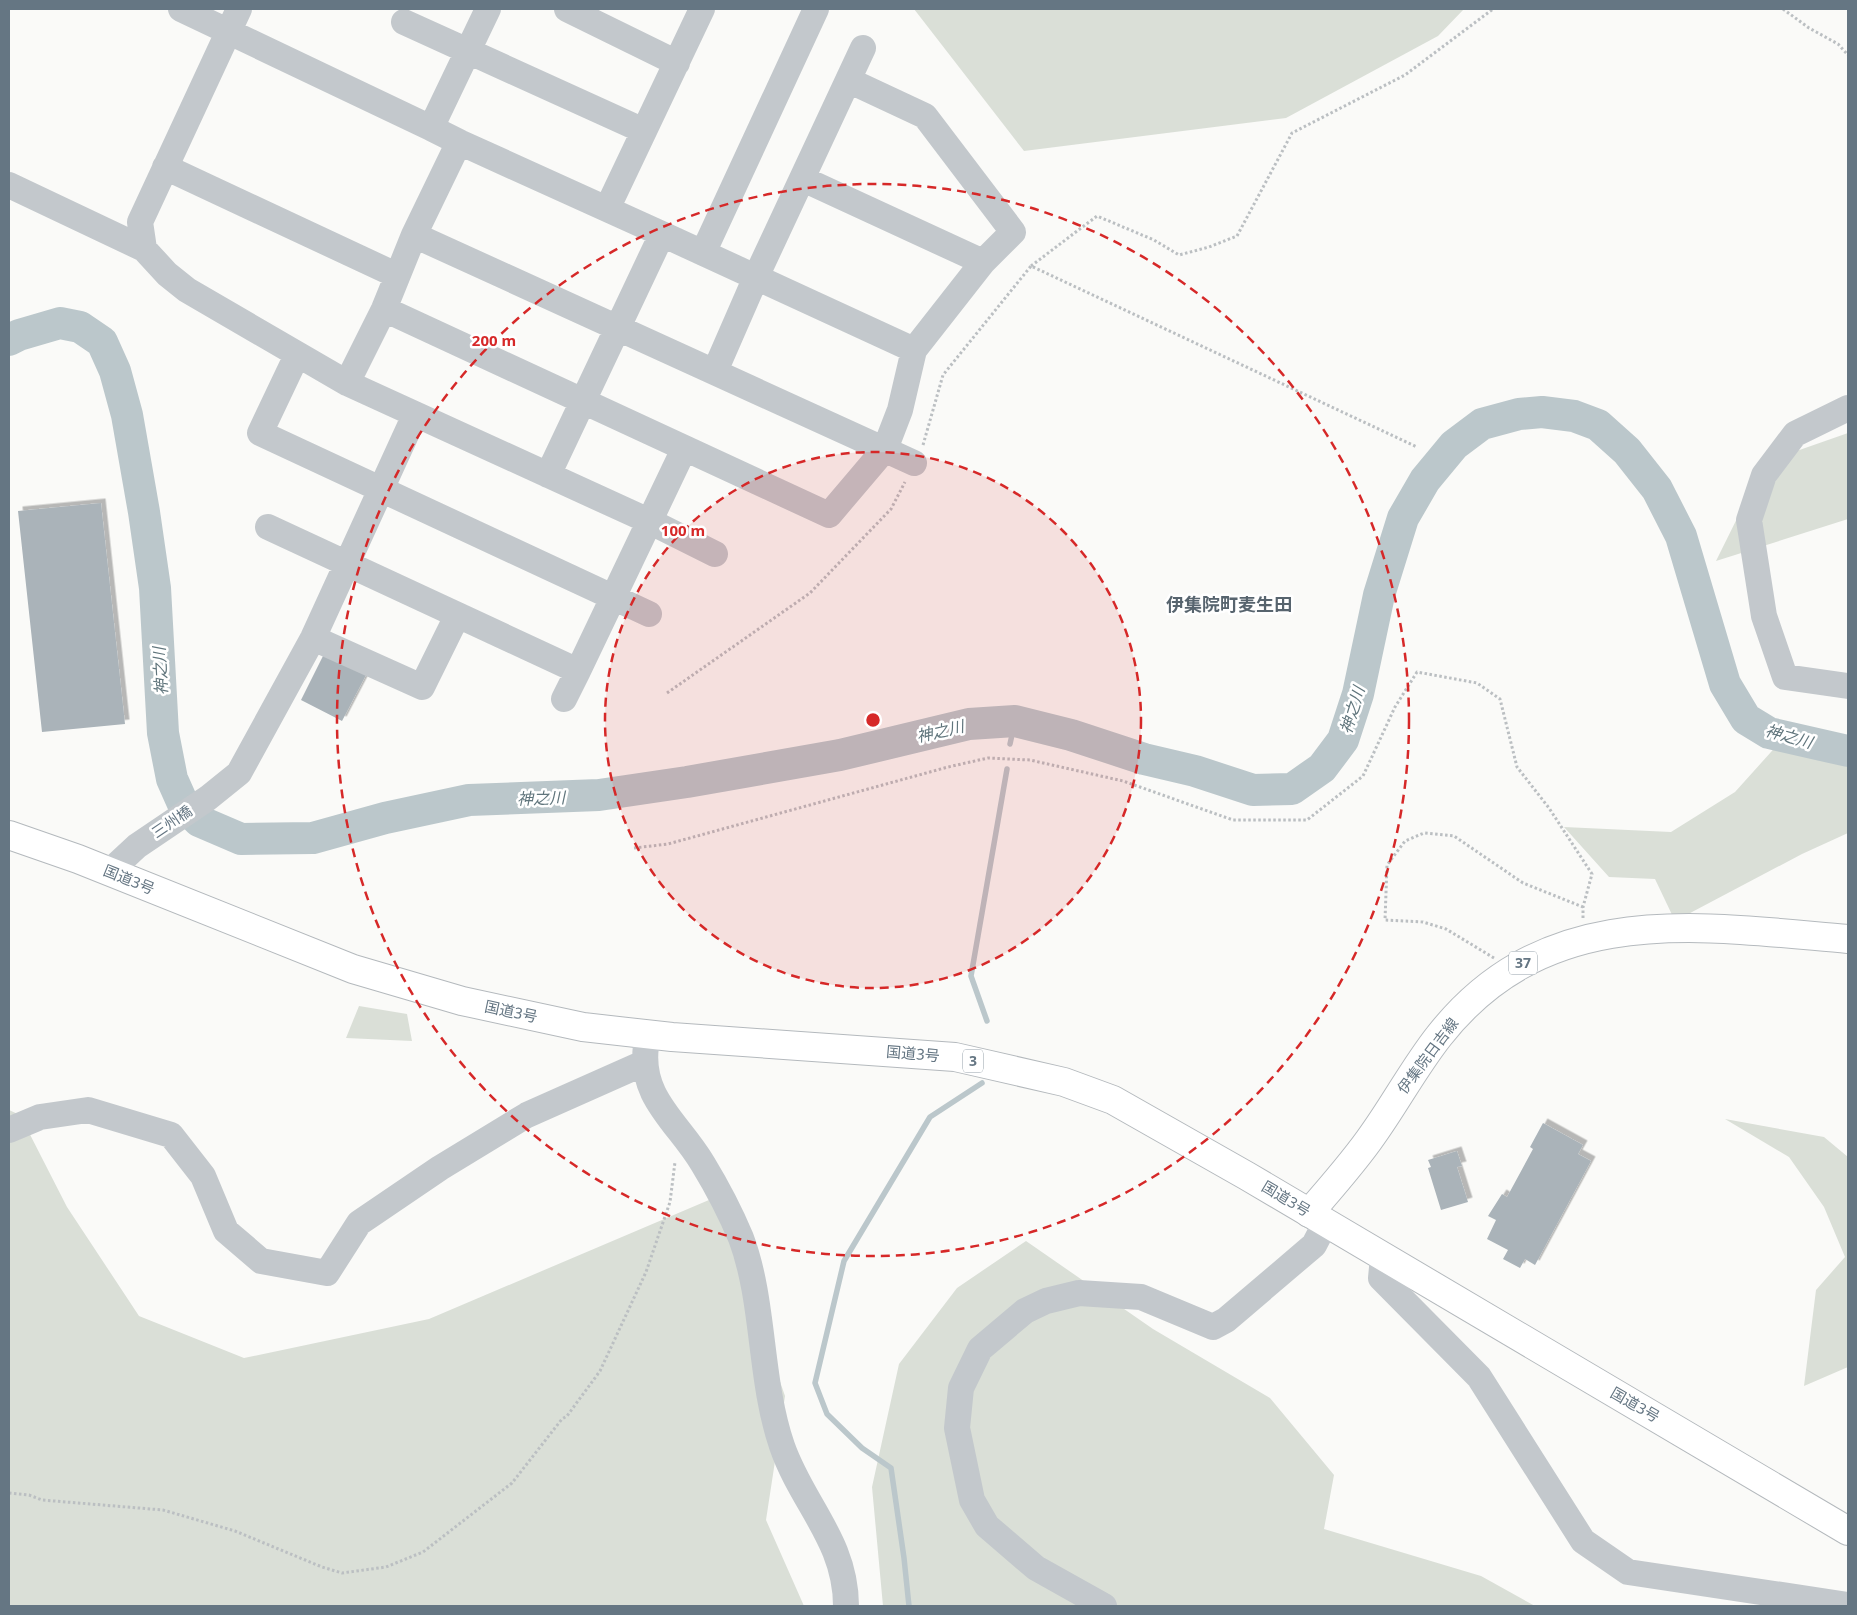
<svg xmlns="http://www.w3.org/2000/svg" width="1857" height="1615" font-family="'Noto Sans','Noto Sans JP',sans-serif">
<style>
.green{fill:#dadfd7}
.lines{fill:none;stroke-linecap:round;stroke-linejoin:round}
.stream{stroke:#bbc7cb;stroke-width:5.5}
.river{stroke:#bbc7cb;stroke-width:32}
.building{fill:#aab3b9;filter:url(#shadow)}
.major-casing{stroke:#b5babe;stroke-width:30}
.highway-casing{stroke:#b4b9bd;stroke-width:30}
.path{stroke:#bbbfc2;stroke-width:3;stroke-dasharray:2.5 2.5;stroke-linecap:butt}
.minor{stroke:#c3c8cc;stroke-width:26}
.major{stroke:#fff;stroke-width:28}
.highway{stroke:#fff;stroke-width:28}
.ring{fill:none;stroke:#d62828;stroke-width:2.5;stroke-dasharray:9 6}
.labels{text-anchor:middle;stroke-width:5;stroke-linejoin:round;paint-order:stroke}
.shield{fill:#fff;stroke:#939fa8;stroke-width:1}
.shield-label{font-size:14px;font-weight:bold;fill:#657683}
.street-label{font-size:15px;fill:#657683;stroke:#fff}
.water-label{font-size:16px;font-style:italic;fill:#60757c;stroke:#fff}
.quarter-label{font-size:18px;font-weight:bold;fill:#57646e;stroke:#fff}
.centre{fill:#d62828;stroke:#fff;stroke-width:2.5}
.ring-label{font-size:15px;text-anchor:middle;font-weight:bold;fill:#d62828;stroke:#fff;stroke-width:5;stroke-linejoin:round;paint-order:stroke}
</style>
<defs>
<filter id="shadow"><feDropShadow dx="4.5" dy="-4.5" stdDeviation="0" flood-color="#0004"/></filter>
</defs>
<rect width="100%" height="100%" fill="#fafaf8"/>
<path class="green" d="M914,9H1464L1438,36L1286,118L1024,151Z
M1848,433V519L1716,561L1765,462Z
M1848,741V833L1802,854L1675,921L1655,879L1609,877L1564,827L1671,832L1735,792L1780,742Z
M359,1006L407,1014L412,1041L346,1038Z
M9,1110L20,1115L67,1207L139,1316L244,1358L429,1319L716,1197L785,1396L766,1520L804,1606H9Z
M1725,1119L1824,1137L1848,1157V1367L1804,1386L1816,1290L1845,1257L1824,1207L1789,1157Z
M1026,1241L1153,1329L1270,1398L1334,1475L1324,1529L1481,1576L1535,1606H883L872,1487L899,1364L957,1288Z"/>
<g class="lines">
<path class="stream" d="M1010,744L1015,721
M987,1021L971,976L1007,769
M909,1606L904,1558L891,1468L862,1448L827,1414L815,1383L844,1261L930,1117L982,1083"/>
<path class="river" d="M9,340L19,335L60,323L80,327L102,342L115,371L127,415L144,512L155,588L163,733L172,779L184,806L199,821L241,839L313,838L385,818L469,800L599,795L687,782L840,755L969,724L1015,721L1071,735L1144,759L1195,771L1253,790L1292,789L1322,768L1343,740L1358,694L1379,595L1403,518L1425,480L1454,445L1482,424L1519,414L1542,412L1574,416L1598,425L1627,451L1657,489L1681,536L1725,684L1746,719L1769,733L1848,751"/>
</g>
<path class="building" d="M101,503L125,724L42,732L18,511Z
M324,654L366,675L342,721L301,700Z
M1543,1123L1583,1145L1578,1154L1591,1161L1535,1265L1525,1259L1520,1268L1503,1259L1508,1250L1487,1239L1496,1220L1488,1216L1502,1194L1507,1197L1533,1149L1530,1147Z
M1457,1151L1462,1166L1457,1167L1468,1202L1441,1210L1428,1168L1431,1167L1428,1160Z"/>
<g class="lines">
<defs>
<path id="major" d="M1309,1213C1330,1189 1351,1165 1369,1140C1394,1106 1413,1069 1439,1036C1546,900 1697,926 1848,939"/>
<path id="highway" d="M9,835L78,859L353,969L462,1001L583,1027L672,1037L955,1057L1064,1082L1113,1100L1247,1176L1848,1531"/>
</defs>
<use href="#major" class="major-casing"/>
<use href="#highway" class="highway-casing"/>
<path class="path" d="M1783,9L1809,28L1838,44L1848,55
M1031,266L1097,216L1154,240L1179,255L1209,247L1237,236L1292,133L1405,75L1493,9
M923,445L943,375L1031,266L1417,447
M667,693L810,593L891,509L905,482
M634,848L668,844L948,767L988,758L1030,760L1123,781L1233,820H1307L1363,776L1395,707L1417,672L1477,683L1500,699L1517,767L1549,808L1592,874L1583,907V918
M1494,958L1446,929L1423,922L1385,920L1387,865L1405,841L1424,833L1454,836L1523,883L1583,907
M9,1493L29,1495L42,1500L163,1510L235,1531L322,1567L342,1573L386,1567L423,1552L512,1483L562,1419L567,1416L600,1371L646,1272L670,1202L675,1162"/>
<path class="minor" d="M181,9L431,128
M567,9L677,63
M404,22L644,131
M459,142L662,234
M165,167L396,275
M803,179L983,262
M9,185L144,249L167,274L187,290L347,383L649,521L715,554
M607,209L702,9
M414,235L914,463
M144,249L140,222L239,9
M703,253L816,9
M384,309L829,515L885,449L900,410L914,350L983,262L1013,232L925,116L848,80
M297,355L260,433L649,614
M715,371L756,277L863,48
M347,383L384,309L414,235L459,142L431,128L488,9
M1848,408L1795,434L1764,475L1749,520L1764,616L1785,677L1848,686
M548,475L662,234L914,350
M268,527L578,671L684,449
M313,638L422,687L457,616
M564,699L578,671
M109,872L137,846L208,798L239,773L313,638L415,415
M646,1046C639,1098 679,1123 703,1164C717,1187 731,1214 741,1238C765,1302 759,1379 782,1446C802,1504 846,1541 846,1606
M9,1130L40,1117L88,1110L171,1135L203,1176L226,1231L261,1261L327,1273L359,1223L440,1168L527,1115L644,1063
M1383,1257L1381,1278L1479,1377L1583,1541L1628,1572L1848,1605
M1104,1606L1036,1568L987,1526L972,1500L957,1428L961,1388L980,1349L1025,1311L1046,1301L1079,1293L1141,1297L1213,1327L1226,1320L1314,1245L1326,1222"/>
<use href="#major" class="major"/>
<use href="#highway" class="highway"/>
</g>
<circle cx="873" cy="720" r="268" fill="#d62828" fill-opacity=".12"/>
<g class="ring">
<circle cx="873" cy="720" r="268"/>
<circle cx="873" cy="720" r="536"/>
</g>
<g class="labels">
<g class="shield">
<rect x="1509" y="951.5" width="28" height="23" rx="4"/>
<rect x="963" y="1049.5" width="20" height="23" rx="4"/>
</g>
<g class="shield-label">
<text x="1523" y="968">37</text>
<text x="973" y="1066">3</text>
</g>
<g class="street-label">
<text transform="translate(172 822) rotate(-34)" y="5">三州橋</text>
<text transform="translate(129 880) rotate(22)" y="5">国道3号</text>
<text transform="translate(511 1012) rotate(12)" y="5">国道3号</text>
<text transform="translate(913 1054) rotate(5)" y="5">国道3号</text>
<text transform="translate(1428 1056) rotate(-53)" y="5">伊集院日吉線</text>
<text transform="translate(1286 1199) rotate(31)" y="5">国道3号</text>
<text transform="translate(1635 1405) rotate(30)" y="5">国道3号</text>
</g>
<g class="water-label">
<text transform="translate(160 671) rotate(-93)" y="6">神之川</text>
<text transform="translate(1352 710) rotate(-73)" y="6">神之川</text>
<text transform="translate(940 731) rotate(-13)" y="6">神之川</text>
<text transform="translate(1789 736) rotate(16)" y="6">神之川</text>
<text transform="translate(541 798) rotate(-2)" y="6">神之川</text>
</g>
<g class="quarter-label">
<text x="1229" y="611">伊集院町麦生田</text>
</g>
</g>
<circle cx="873" cy="720" r="8" class="centre"/>
<g class="ring-label">
<text x="494" y="346">200 m</text>
<text x="683" y="536">100 m</text>
</g>
<rect width="1857" height="1615" fill="none" stroke="#657683" stroke-width="20"/>
</svg>
